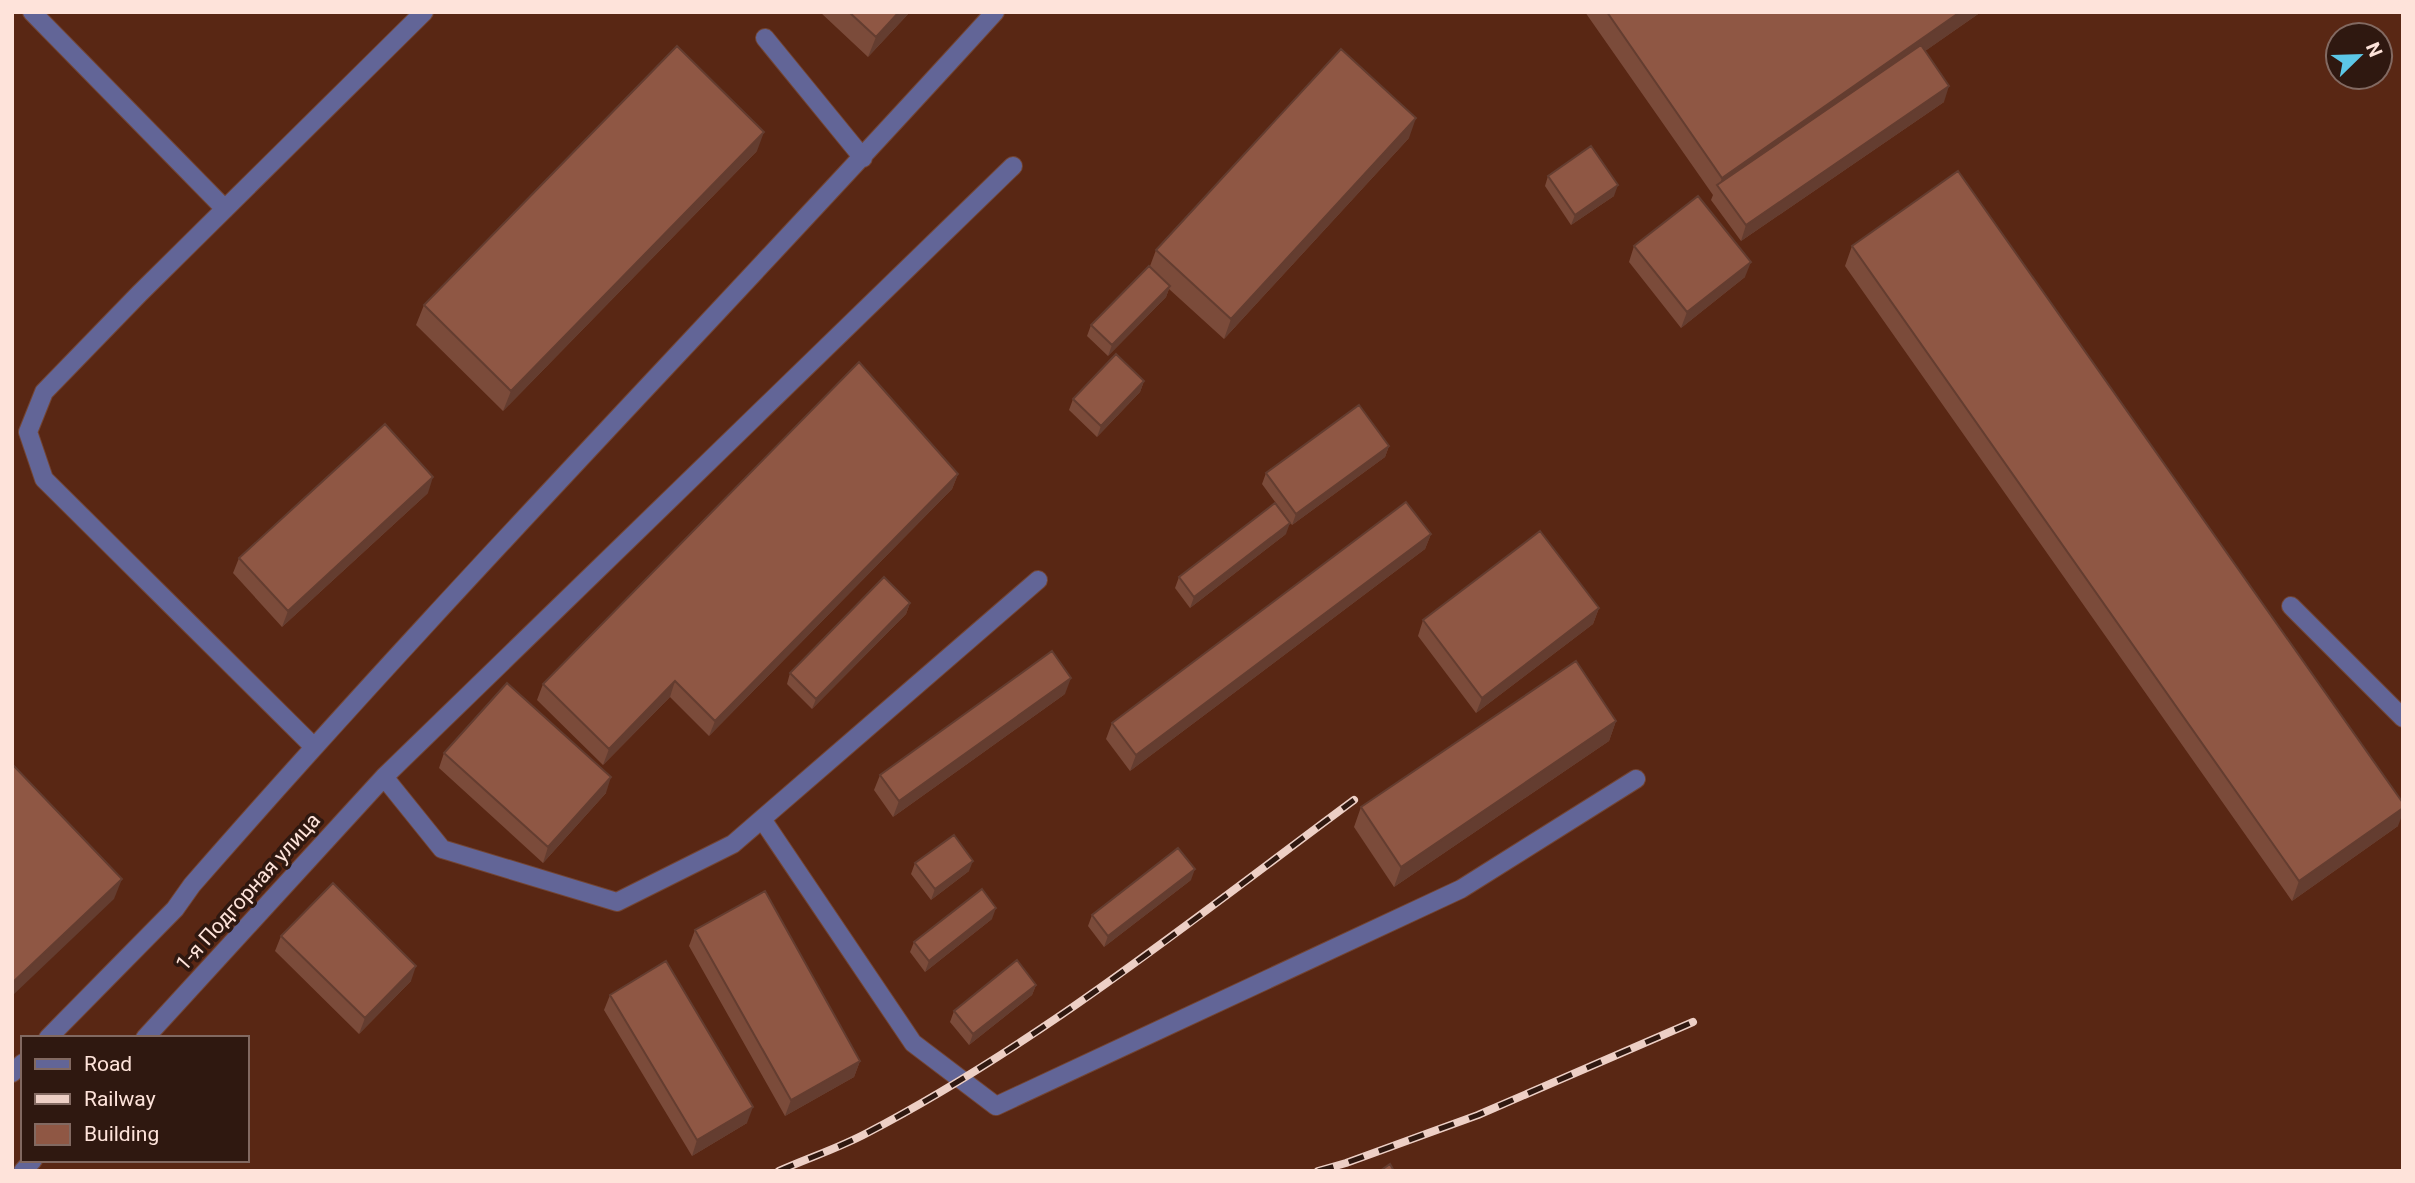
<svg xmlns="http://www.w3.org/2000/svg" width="2415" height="1183" font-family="Roboto,sans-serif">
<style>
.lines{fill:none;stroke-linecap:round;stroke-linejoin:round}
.minor-casing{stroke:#734534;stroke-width:20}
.minor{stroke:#626597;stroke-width:18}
.rail-casing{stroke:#edcfc5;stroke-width:8}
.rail{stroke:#2f1810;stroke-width:5;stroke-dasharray:16;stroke-linecap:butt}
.wall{fill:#7b4b3a}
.shaded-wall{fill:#643d30}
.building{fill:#8f5744;stroke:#643d30;stroke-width:2}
.labels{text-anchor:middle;stroke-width:7;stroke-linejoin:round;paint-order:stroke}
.street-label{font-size:21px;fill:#fee3da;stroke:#2f1810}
</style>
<rect width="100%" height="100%" fill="#592714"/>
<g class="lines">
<defs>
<path id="minor" d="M32,12L225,209
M765,38L863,158
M1013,166L384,777L442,849L617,902L733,844L1038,580
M2291,606L2403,718
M313,746L44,479L28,432L44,392L139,294L424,12
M762,819L913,1043L996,1106L1461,889L1636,779
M48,1038L175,909L192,885C452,587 729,305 995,12
M145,1038L384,777
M12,1073L23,1063
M23,1171L33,1160"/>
</defs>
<use href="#minor" class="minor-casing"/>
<use href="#minor" class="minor"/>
<defs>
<path id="rail" d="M779,1171C808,1158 839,1148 867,1133C1041,1042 1196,917 1354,800
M1318,1171L1346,1163L1478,1115L1693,1022"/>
</defs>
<use href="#rail" class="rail-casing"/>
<use href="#rail" class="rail"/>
</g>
<path class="wall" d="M820,12H910L868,57Z
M1585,12H1981L1925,51L1944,102L1741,241L1711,200L1713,195Z
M1409,138L1224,339L1169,289L1166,297L1108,356L1087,336L1091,325L1150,266L1156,250Z
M757,151L503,411L416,325L424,305Z
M1548,176L1614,196L1571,225L1545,186Z
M1634,246L1745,277L1681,328L1629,262Z
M1852,246L2398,826L2292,901L1845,266Z
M1144,381L1140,392L1097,437L1069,410L1073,399Z
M1389,446L1385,457L1292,525L1262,484L1266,473Z
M958,474L952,489L709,736L670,697L603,765L537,700L543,684Z
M428,493L282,627L233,573L239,558Z
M1286,534L1190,608L1175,588L1179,577Z
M1431,534L1425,549L1130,771L1106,739L1112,723Z
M910,603L906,614L812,709L787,684L790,673Z
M1599,608L1593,624L1476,713L1418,636L1423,620Z
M1065,694L893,817L874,790L880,775Z
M1616,721L1609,741L1394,887L1354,827L1361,807Z
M444,753L606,793L543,863L439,768Z
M915,863L969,871L931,900L911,874Z
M1191,880L1104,947L1088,926L1092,915Z
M992,919L925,972L910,952L914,942Z
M695,930L860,1061L854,1077L785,1116L689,946Z
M281,936L411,981L359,1034L275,951Z
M1036,985L1032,995L969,1045L950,1022L954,1011Z
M610,995L747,1123L692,1156L604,1010Z"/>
<path class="shaded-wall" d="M899,12H910L868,57L876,37Z
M1960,12H1981L1722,193L1719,187L1722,178Z
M1949,86L1944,102L1741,241L1746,225Z
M1416,118L1409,138L1224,339L1231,319Z
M764,132L757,151L503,411L511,391Z
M1618,185L1614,196L1571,225L1575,215Z
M1751,262L1745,277L1681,328L1687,312Z
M1170,286L1166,297L1108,356L1112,345Z
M1144,381L1140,392L1097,437L1101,426Z
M1389,446L1385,457L1292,525L1296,514Z
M958,474L952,489L709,736L715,721Z
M433,477L428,493L282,627L288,611Z
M1290,523L1286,534L1190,608L1194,597Z
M1431,534L1425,549L1130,771L1136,755Z
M910,603L906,614L812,709L816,699Z
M1599,608L1593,624L1476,713L1482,698Z
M1071,678L1065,694L893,817L899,801Z
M675,681L670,697L603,765L609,749Z
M1616,721L1609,741L1394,887L1401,867Z
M611,777L606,793L543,863L548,847Z
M2403,808V813L2398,826L2292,901L2299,881Z
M973,861L969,871L931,900L935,889Z
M1195,869L1191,880L1104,947L1108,936Z
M122,879L114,899L12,996V983Z
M996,908L992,919L925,972L929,961Z
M416,966L411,981L359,1034L365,1018Z
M1036,985L1032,995L969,1045L973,1034Z
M860,1061L854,1077L785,1116L791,1100Z
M753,1107L747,1123L692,1156L697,1140Z"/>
<path class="building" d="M849,12H899L876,37Z
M1607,12H1960L1722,178Z
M1921,45L1949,86L1746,225L1717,185Z
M677,46L764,132L511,391L424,305Z
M1341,49L1416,118L1231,319L1156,250Z
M1591,146L1618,185L1575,215L1548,176Z
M1958,171L2403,803V808L2299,881L1852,246Z
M1698,196L1751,262L1687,312L1634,246Z
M1149,266L1170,286L1112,345L1091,325Z
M1116,354L1144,381L1101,426L1073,399Z
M859,362L958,474L715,721L675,681L609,749L543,684Z
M1359,405L1389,446L1296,514L1266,473Z
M385,424L433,477L288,611L239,558Z
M1406,502L1431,534L1136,755L1112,723Z
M1275,503L1290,523L1194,597L1179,577Z
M1540,531L1599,608L1482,698L1423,620Z
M884,577L910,603L816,699L790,673Z
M1052,651L1071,678L899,801L880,775Z
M1576,661L1616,721L1401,867L1361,807Z
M507,683L611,777L548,847L444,753Z
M12,764L122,879L12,983Z
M954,835L973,861L935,889L915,863Z
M1178,848L1195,869L1108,936L1092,915Z
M333,883L416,966L365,1018L281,936Z
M982,889L996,908L929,961L914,942Z
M765,891L860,1061L791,1100L695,930Z
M1017,960L1036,985L973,1034L954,1011Z
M666,961L753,1107L697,1140L610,995Z
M1390,1164L1394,1171H1380Z"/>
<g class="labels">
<g class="street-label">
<text transform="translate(248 892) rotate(-48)" y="7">1-я Подгорная улица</text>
</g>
</g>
<rect width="2415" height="1183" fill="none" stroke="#fee3da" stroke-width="28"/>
<rect x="21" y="1036" width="228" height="126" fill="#2f1810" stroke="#826961" stroke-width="2"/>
<rect x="35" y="1059" width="35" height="10" fill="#626597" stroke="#826961" stroke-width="2"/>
<text x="84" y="1071" font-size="21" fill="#fee3da">Road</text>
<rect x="35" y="1094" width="35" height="10" fill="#edcfc5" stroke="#826961" stroke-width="2"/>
<text x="84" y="1106" font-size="21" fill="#fee3da">Railway</text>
<rect x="35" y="1124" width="35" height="21" fill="#8f5744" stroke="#826961" stroke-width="2"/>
<text x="84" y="1141" font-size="21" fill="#fee3da">Building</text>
<g transform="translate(2359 56) rotate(67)"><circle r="33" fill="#2f1810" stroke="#826961" stroke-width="2"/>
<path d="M0-5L12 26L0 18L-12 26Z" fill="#5cc7e7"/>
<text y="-10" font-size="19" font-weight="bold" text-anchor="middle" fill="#fee3da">N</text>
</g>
</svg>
